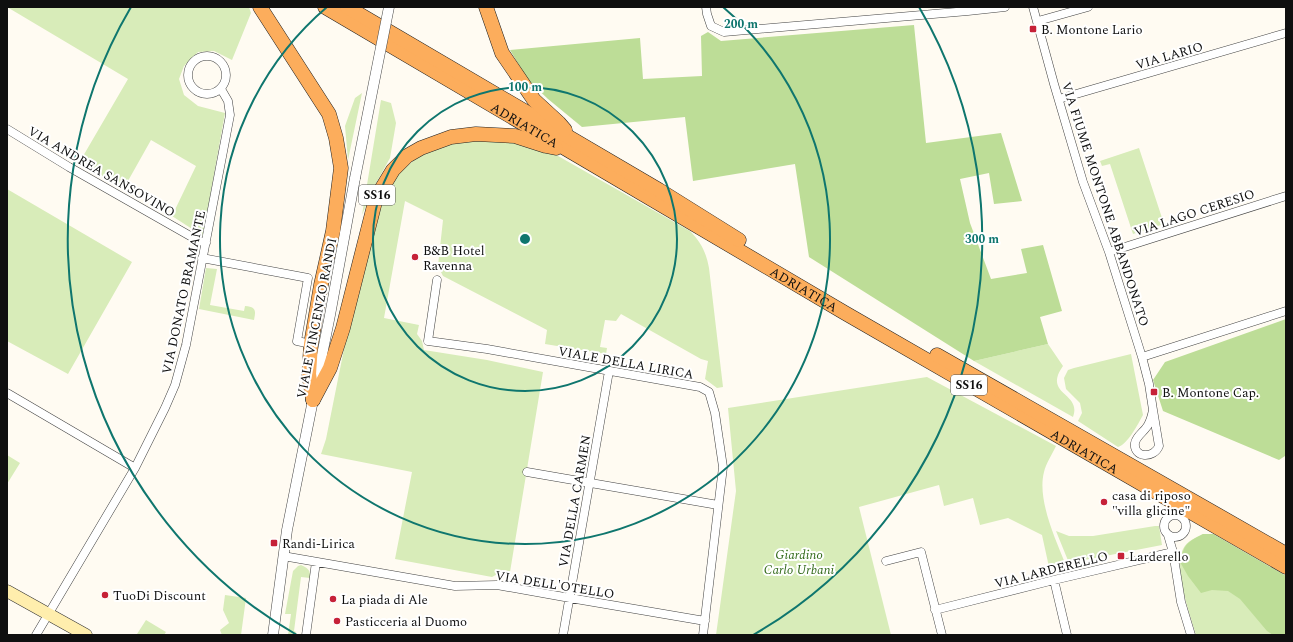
<svg xmlns="http://www.w3.org/2000/svg" width="1293" height="642" font-family="Spectral,serif">
<style>
.green{fill:#d8ecb9}
.forest{fill:#bddd97}
.lines{fill:none;stroke-linecap:round;stroke-linejoin:round}
.minor-casing{stroke:#424242;stroke-width:9}
.tertiary-casing{stroke:#424242;stroke-width:11}
.secondary-casing{stroke:#313131;stroke-width:13}
.trunk-casing{stroke:#202020;stroke-width:15}
.minor{stroke:#fff;stroke-width:8}
.tertiary{stroke:#fff;stroke-width:10}
.secondary{stroke:#ffeead;stroke-width:12}
.trunk{stroke:#fcad5c;stroke-width:14}
.tertiary-bridge-casing{stroke:#424242;stroke-width:11;stroke-linecap:butt}
.tertiary-bridge{stroke:#fff;stroke-width:10}
.ring{fill:none;stroke:#0f766e;stroke-width:2}
.poi-dot{fill:#c62138;stroke:#fff;stroke-width:1.5}
.labels{text-anchor:middle;stroke-width:4;stroke-linejoin:round;paint-order:stroke}
.shield{fill:#fff;stroke:#575757;stroke-width:1}
.shield-label{font-size:12px;font-weight:bold;fill:#0f0f0f}
.poi-label{font-size:13px;fill:#0f0f0f;stroke:#fff;text-anchor:start}
.street-label{font-size:13px;fill:#0f0f0f;stroke:#fff}
.park-label{font-size:13px;font-style:italic;fill:#346b1c;stroke:#fff}
.centre{fill:#0f766e;stroke:#fff;stroke-width:2}
.ring-label{font-size:12px;text-anchor:middle;font-weight:bold;fill:#0f766e;stroke:#fff;stroke-width:4;stroke-linejoin:round;paint-order:stroke}
</style>
<rect width="100%" height="100%" fill="#fffbf2"/>
<path class="green" d="M7,7H249L251,13L232,60L214,51L198,52L184,66L179,79L184,95L198,106L225,113L203,236L172,216L196,166L151,140L124,188L79,163L128,79Z
M362,93L348,160L345,126L355,98Z
M381,100L391,103L396,123L390,158L375,185L362,215Z
M479,139L516,141L551,152L690,231C701,242 706,252 709,268L723,387L717,388L705,379L708,361L701,359L621,314L616,321L605,320L600,347L607,348L606,354L545,344L547,330L443,276L438,266L443,220L405,201L384,318L419,325L417,334L422,341L424,350L487,360L543,372L510,572L505,570L492,577L395,559L412,472L321,454L326,439L346,339L379,200L397,175L420,155L445,145Z
M1139,148L1164,224L1133,234L1110,164L1102,166L1100,161Z
M7,189L132,262L68,374L7,341Z
M206,268L217,269L210,305L244,311L245,306C256,307 256,310 254,320L199,309Z
M1048,344L1063,366C1061,369 1059,372 1058,375C1051,395 1081,395 1073,417L974,361Z
M1131,354L1143,415C1138,424 1128,444 1118,447L1078,421L1082,413L1080,403L1066,389L1064,378L1068,370L1074,368Z
M927,377L1056,446C1052,455 1046,463 1044,472C1037,499 1055,538 1065,563L1049,567L1042,535L1008,518L980,525L973,498L944,506L939,485L859,507L891,635H716L736,491L728,408Z
M7,455L20,463L7,484Z
M1155,526H1159L1162,545L1069,563L1056,531L1069,536H1093Z
M1203,534H1213L1286,576V635H1196C1190,614 1173,569 1183,549C1187,541 1195,538 1203,534Z
M301,565C308,568 311,571 310,578L301,577L294,631L296,632V635H288L291,614H285L293,571L298,566Z
M225,595L246,598L241,635H222L220,630L229,623L223,610Z
M146,620L166,632L164,635L137,634Z"/>
<path class="forest" d="M914,25L926,143L1001,133L1022,201L994,204L989,173L960,179L970,223L991,279L1027,273L1021,249L1043,245L1062,311L1040,317L1048,344L974,361L809,257L795,164L693,181L685,117L582,127L548,99L528,80L510,50L640,38L643,79L702,76L701,36L708,32L721,41Z
M1286,319L1285,456L1279,460L1163,411L1153,380L1165,362Z
M1203,534H1213L1286,576V635H1273L1267,631L1240,599L1228,591L1212,590L1201,593L1188,576L1180,562C1184,544 1187,542 1203,534Z"/>
<g class="lines">
<defs>
<path id="minor" d="M706,7L707,14L711,26L724,32L968,11L1005,7
M1033,7L1054,84L1083,182L1109,252L1142,357L1149,384L1153,410
M1038,21L1088,7
M188 75a19 19 0 1 1 38 0a19 19 0 1 1-38 0Z
M1059,99L1286,33
M7,129L69,167L199,241L206,243
M1109,252L1286,196
M202,258L308,278L297,341L311,344
M437,280L428,341L487,349L700,387L709,392L715,413L723,467L703,635
M1142,357L1286,311
M7,393L135,468
M1153,410L1159,446C1154,459 1133,458 1135,443C1136,436 1145,431 1148,425C1151,420 1152,415 1153,410Z
M527,472L718,505
M1164 526a11 11 0 1 1 22 0a11 11 0 1 1-22 0Z
M1168,535L1173,552L1181,602L1191,635
M283,556L455,586L497,585L570,598L705,621
M886,561L921,552L942,635
M1054,580L1067,635
M935,610L1054,580L1173,552
M36,635L135,468L165,408L175,385L186,345L230,115L228,101L221,89
M306,635L316,562
M563,635L609,371"/>
<path id="tertiary" d="M273,635L287,530L330,315L355,178"/>
<path id="secondary" d="M7,591L86,635"/>
<g id="trunk">
<path d="M260,7L329,114L336,138L341,168L333,231L321,285L311,344L309,374L313,400"/>
<path id="s1" d="M325,7L845,313L1286,567"/>
<path d="M347,7L659,190L739,240"/>
<path d="M486,7L502,53L534,100L559,123L565,130"/>
<path d="M937,355L1286,554"/>
<path d="M313,400L330,368L343,328L376,198L393,170L407,156L421,148L451,137L476,134L515,136L546,146L556,148"/>
</g>
</defs>
<use href="#minor" class="minor-casing"/>
<use href="#tertiary" class="tertiary-casing"/>
<use href="#secondary" class="secondary-casing"/>
<use href="#trunk" class="trunk-casing"/>
<use href="#minor" class="minor"/>
<use href="#tertiary" class="tertiary"/>
<use href="#secondary" class="secondary"/>
<use href="#trunk" class="trunk"/>
<defs>
<path id="tertiary-bridge" d="M355,178L389,7"/>
</defs>
<use href="#tertiary-bridge" class="tertiary-bridge-casing"/>
<use href="#tertiary-bridge" class="tertiary-bridge"/>
</g>
<g class="ring">
<circle cx="525" cy="239" r="152"/>
<path d="M723 7A305 305 0 1 1 327 7"/>
<path d="M297 635A457 457 0 0 1 131 7M919 7A457 457 0 0 1 753 635"/>
</g>
<g class="poi-dot">
<rect x="1029" y="25" width="8" height="8" rx="2"/>
<circle cx="415" cy="257" r="4"/>
<rect x="1150" y="388" width="8" height="8" rx="2"/>
<circle cx="1104" cy="502" r="4"/>
<rect x="270" y="539" width="8" height="8" rx="2"/>
<rect x="1117" y="552" width="8" height="8" rx="2"/>
<circle cx="105" cy="595" r="4"/>
<circle cx="333" cy="599" r="4"/>
<circle cx="337" cy="621" r="4"/>
</g>
<g class="labels">
<g class="shield">
<rect x="359" y="185" width="36" height="20" rx="3"/>
<rect x="951" y="375" width="36" height="20" rx="3"/>
</g>
<g class="shield-label">
<text x="377" y="199">SS16</text>
<text x="969" y="389">SS16</text>
</g>
<g class="poi-label">
<text x="1041" y="34">B. Montone Lario</text>
<text x="423" y="255">B&amp;B Hotel<tspan x="423" dy="15">Ravenna</tspan></text>
<text x="1162" y="397">B. Montone Cap.</text>
<text x="1112" y="500">casa di riposo<tspan x="1112" dy="15">"villa glicine"</tspan></text>
<text x="282" y="548">Randi-Lirica</text>
<text x="1129" y="561">Larderello</text>
<text x="113" y="600">TuoDi Discount</text>
<text x="341" y="604">La piada di Ale</text>
<text x="345" y="626">Pasticceria al Duomo</text>
</g>
<g class="street-label">
<text transform="translate(1169 55) rotate(-16)" y="5">VIA LARIO</text>
<text dy="5" stroke="none"><textPath href="#s1" startOffset="232">ADRIATICA</textPath></text>
<text transform="translate(102 171) rotate(30)" y="5">VIA ANDREA SANSOVINO</text>
<text transform="translate(1106 204) rotate(72)" y="5">VIA FIUME MONTONE ABBANDONATO</text>
<text transform="translate(1194 212) rotate(-18)" y="5">VIA LAGO CERESIO</text>
<text dy="5" stroke="none"><textPath href="#s1" startOffset="556">ADRIATICA</textPath></text>
<text transform="translate(183 292) rotate(-78)" y="5">VIA DONATO BRAMANTE</text>
<text transform="translate(316 318) rotate(-79)" y="5">VIALE VINCENZO RANDI</text>
<text transform="translate(626 362) rotate(10)" y="5">VIALE DELLA LIRICA</text>
<text dy="5" stroke="none"><textPath href="#s1" startOffset="880">ADRIATICA</textPath></text>
<text transform="translate(574 501) rotate(-80)" y="5">VIA DELLA CARMEN</text>
<text transform="translate(1051 569) rotate(-14)" y="5">VIA LARDERELLO</text>
<text transform="translate(555 584) rotate(9)" y="5">VIA DELL'OTELLO</text>
</g>
<g class="park-label">
<text x="799" y="559">Giardino<tspan x="799" dy="15">Carlo Urbani</tspan></text>
</g>
</g>
<circle cx="525" cy="239" r="6" class="centre"/>
<g class="ring-label">
<text x="741" y="28">200 m</text>
<text x="525" y="91">100 m</text>
<text x="982" y="243">300 m</text>
</g>
<rect width="1293" height="642" fill="none" stroke="#0f0f0f" stroke-width="16"/>
</svg>
